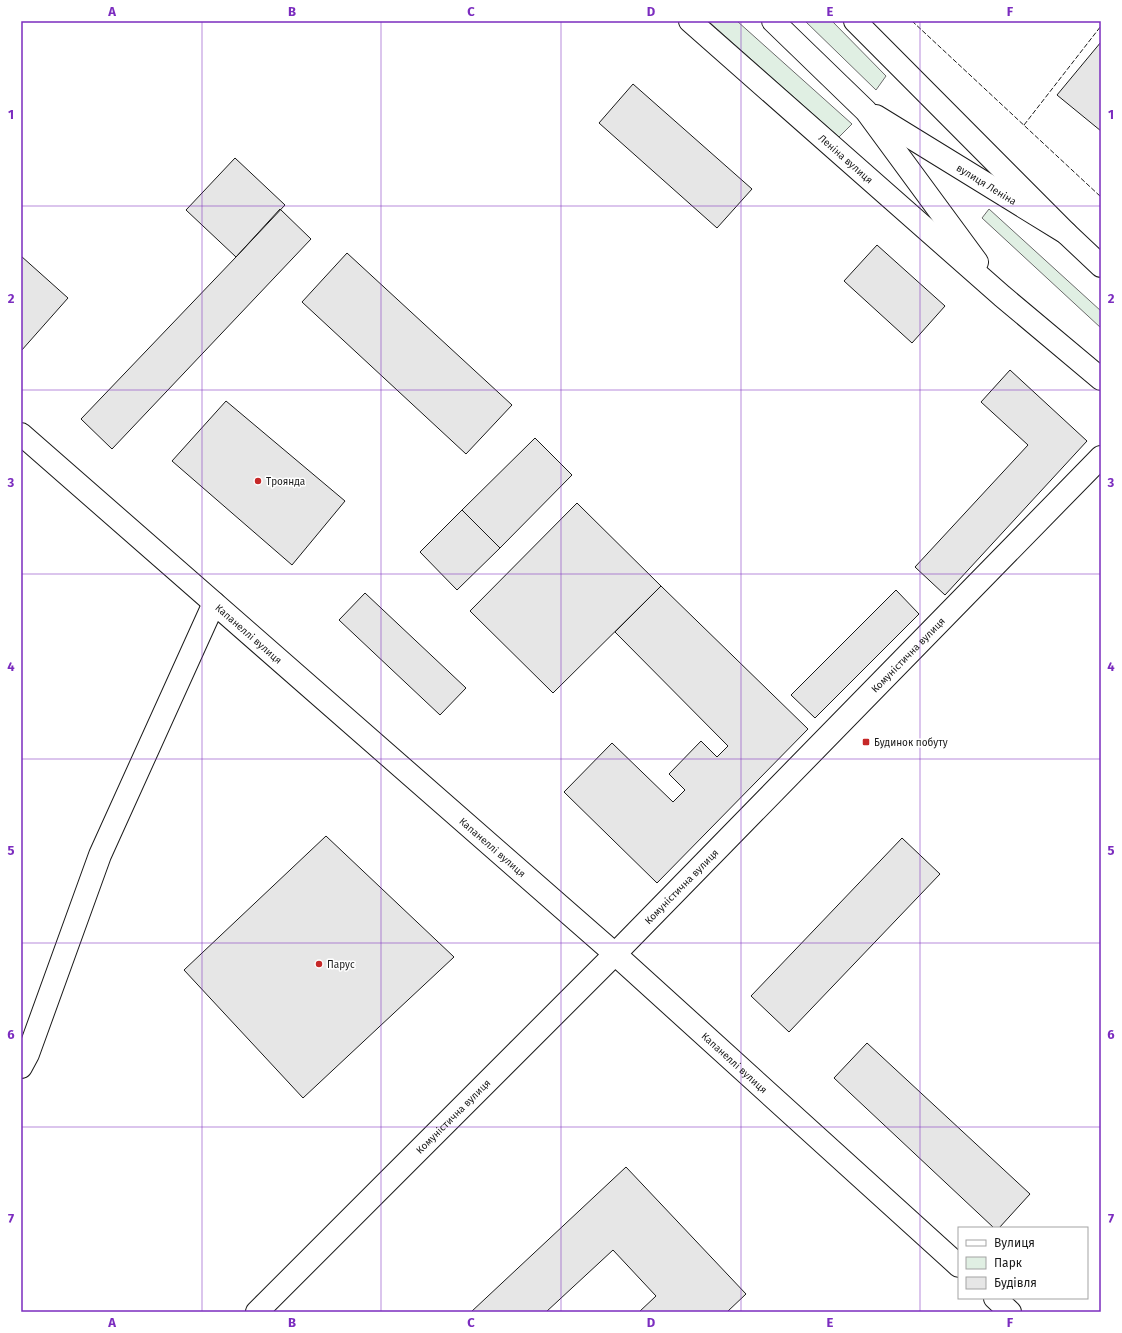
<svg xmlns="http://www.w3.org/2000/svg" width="1122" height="1333" font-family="'Fira Sans',sans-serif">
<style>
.green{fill:#e0efe3;stroke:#6a6a6a}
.building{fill:#e6e6e6;stroke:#1a1a1a}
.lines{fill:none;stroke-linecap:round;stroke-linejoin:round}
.street-casing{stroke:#1a1a1a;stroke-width:24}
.secondary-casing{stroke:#1a1a1a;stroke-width:24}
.street{stroke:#fff;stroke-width:22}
.secondary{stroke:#fff;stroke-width:22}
.fence{stroke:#1a1a1a;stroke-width:1;stroke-dasharray:5 2;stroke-linecap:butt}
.grid{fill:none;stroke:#7b2cbf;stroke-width:1;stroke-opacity:0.55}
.poi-dot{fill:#c62828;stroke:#fff;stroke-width:1.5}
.labels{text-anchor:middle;stroke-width:3;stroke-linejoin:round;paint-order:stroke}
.street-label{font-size:10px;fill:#1a1a1a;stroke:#fff}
.poi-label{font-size:10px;fill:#1a1a1a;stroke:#fff;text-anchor:start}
.neatline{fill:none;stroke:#7b2cbf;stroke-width:1.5}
.grid-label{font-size:13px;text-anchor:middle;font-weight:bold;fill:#7b2cbf}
</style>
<rect width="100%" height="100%" fill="#fff"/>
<path class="green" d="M708,21H737L852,124L839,137Z
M805,21H832L886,76L876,90Z
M989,209L1101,311V328L982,218Z"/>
<path class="building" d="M1101,42V131L1057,95Z
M633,84L752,189L717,228L599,123Z
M235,158L285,205L236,257L186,210Z
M280,209L311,239L112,449L81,419L236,257Z
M877,245L945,306L912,343L844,281Z
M347,253L512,405L466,454L302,302Z
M21,256L68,298L21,351Z
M1010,370L1087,441L945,595L915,567L1028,445L981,402Z
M226,401L345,501L292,565L172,461Z
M535,438L572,475L500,548L462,510Z
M577,503L661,586L553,693L470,611Z
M462,510L500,548L457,590L420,552Z
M661,586L808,729L657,883L564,792L612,743L673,802L685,790L669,774L701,741L717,757L728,746L615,632Z
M896,590L919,614L815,718L791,695Z
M365,593L466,688L440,715L339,620Z
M326,836L454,957L303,1098L184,970Z
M902,838L940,874L789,1032L751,996Z
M867,1043L1030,1194L999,1228H994L834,1078Z
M626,1167L746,1294L727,1312H639L656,1296L613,1250L546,1312H471Z"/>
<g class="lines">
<defs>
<g id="street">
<path id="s1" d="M21,434L615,954L959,1266"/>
<path d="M21,1067L28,1054L100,855L214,603"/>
<path d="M995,1298L1010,1312"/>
</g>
<g id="secondary">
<path id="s2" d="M690,21L1002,296L1101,379"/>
<path d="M773,21L866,111L977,262"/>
<path d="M855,21L1066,233"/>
<path id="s3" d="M876,116L1066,233L1101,266"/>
<path id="s4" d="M257,1312L615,954L1101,457"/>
</g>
</defs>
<use href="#street" class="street-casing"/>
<use href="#secondary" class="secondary-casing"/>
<use href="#street" class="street"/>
<use href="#secondary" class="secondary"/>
<path class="fence" d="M912,21L1101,197
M1024,125L1101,26"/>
</g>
<path class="grid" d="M202,21V1312M381,21V1312M561,21V1312M741,21V1312M920,21V1312M21,206H1101M21,390H1101M21,574H1101M21,759H1101M21,943H1101M21,1127H1101"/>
<g class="poi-dot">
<circle cx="258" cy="481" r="4"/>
<rect x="862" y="738" width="8" height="8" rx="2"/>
<circle cx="319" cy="964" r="4"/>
</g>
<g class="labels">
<g class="street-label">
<text dy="4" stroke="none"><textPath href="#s2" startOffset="208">Леніна вулиця</textPath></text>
<text dy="4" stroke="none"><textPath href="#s3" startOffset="130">вулиця Леніна</textPath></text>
<text dy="4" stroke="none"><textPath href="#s1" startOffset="303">Капанеллі вулиця</textPath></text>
<text dy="4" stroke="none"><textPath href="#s4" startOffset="925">Комуністична вулиця</textPath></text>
<text dy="4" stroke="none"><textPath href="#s1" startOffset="627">Капанеллі вулиця</textPath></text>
<text dy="4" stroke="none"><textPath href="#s4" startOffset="601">Комуністична вулиця</textPath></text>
<text dy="4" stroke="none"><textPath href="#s1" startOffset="951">Капанеллі вулиця</textPath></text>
<text dy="4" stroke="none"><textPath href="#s4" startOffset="277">Комуністична вулиця</textPath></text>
</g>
<g class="poi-label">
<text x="266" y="485">Троянда</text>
<text x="874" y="746">Будинок побуту</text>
<text x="327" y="968">Парус</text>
</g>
</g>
<rect width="1122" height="1333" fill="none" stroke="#ffffff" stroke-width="44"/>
<rect x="958" y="1227" width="130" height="72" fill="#ffffff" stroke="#a3a3a3"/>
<rect x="966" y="1240" width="20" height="6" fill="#ffffff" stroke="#a3a3a3"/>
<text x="994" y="1247" font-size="12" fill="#1a1a1a">Вулиця</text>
<rect x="966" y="1257" width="20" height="12" fill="#e0efe3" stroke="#a3a3a3"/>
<text x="994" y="1267" font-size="12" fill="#1a1a1a">Парк</text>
<rect x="966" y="1277" width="20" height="12" fill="#e6e6e6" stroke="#a3a3a3"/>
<text x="994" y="1287" font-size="12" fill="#1a1a1a">Будівля</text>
<rect x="22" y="22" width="1078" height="1289" class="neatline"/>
<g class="grid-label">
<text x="112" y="16">A</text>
<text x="292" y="16">B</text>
<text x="471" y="16">C</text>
<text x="651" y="16">D</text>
<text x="830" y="16">E</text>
<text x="1010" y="16">F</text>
<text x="11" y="119">1</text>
<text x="1111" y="119">1</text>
<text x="11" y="303">2</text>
<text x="1111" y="303">2</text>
<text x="11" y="487">3</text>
<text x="1111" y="487">3</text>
<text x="11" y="671">4</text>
<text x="1111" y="671">4</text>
<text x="11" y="855">5</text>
<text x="1111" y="855">5</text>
<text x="11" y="1039">6</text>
<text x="1111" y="1039">6</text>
<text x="11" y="1223">7</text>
<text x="1111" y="1223">7</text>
<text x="112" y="1327">A</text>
<text x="292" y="1327">B</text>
<text x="471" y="1327">C</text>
<text x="651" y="1327">D</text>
<text x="830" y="1327">E</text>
<text x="1010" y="1327">F</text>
</g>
</svg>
